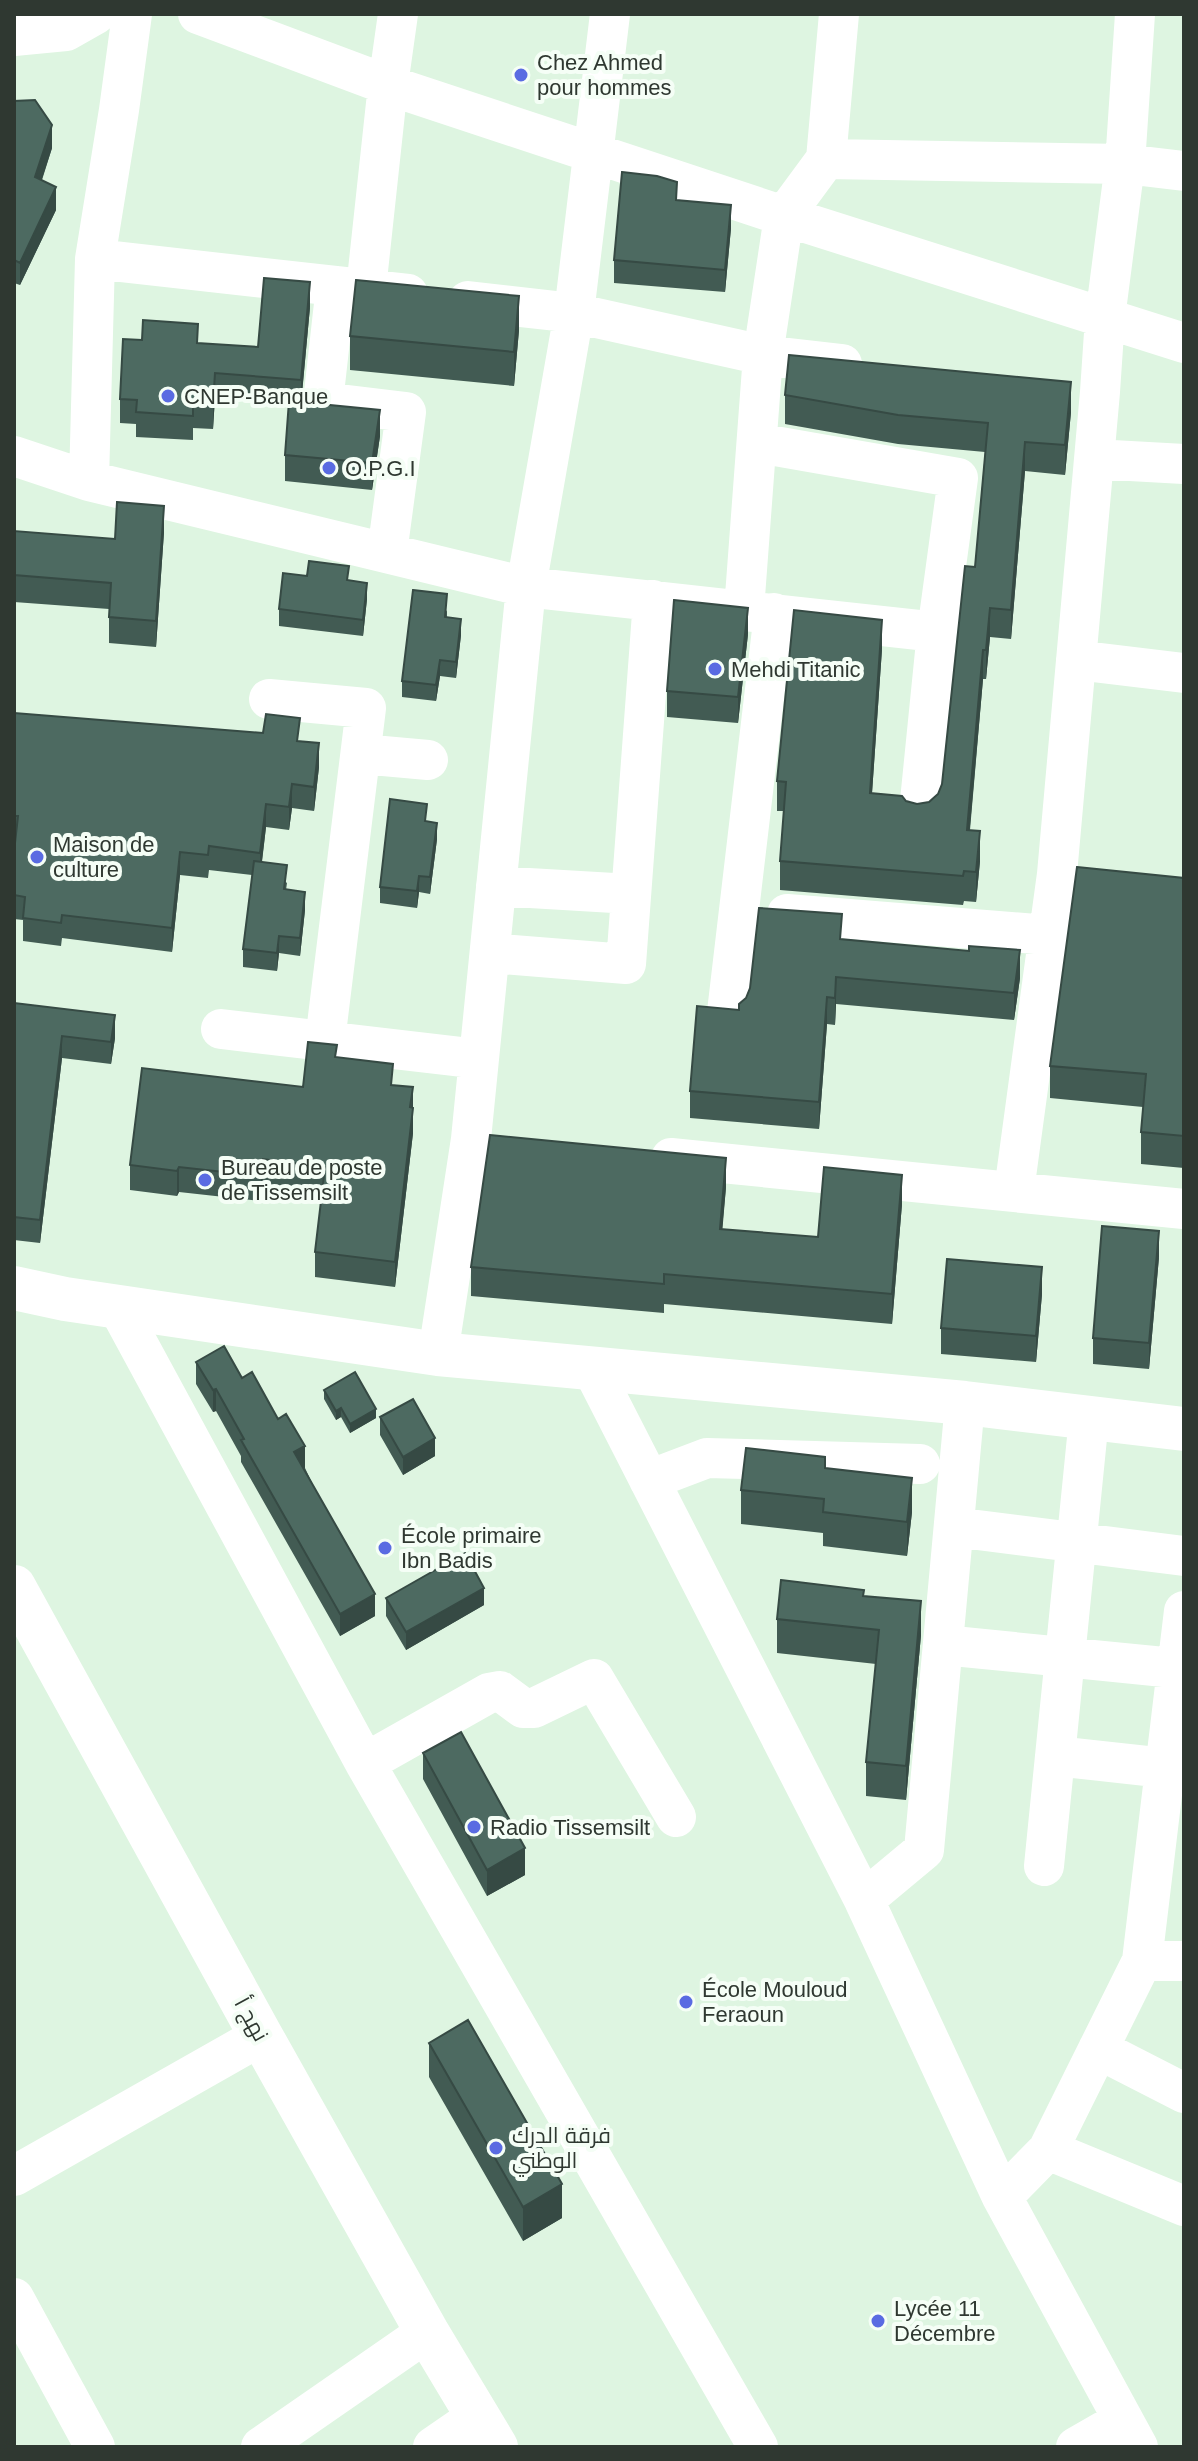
<svg xmlns="http://www.w3.org/2000/svg" width="1198" height="2461" font-family="Helvetica,Cairo,sans-serif">
<style>
.lines{fill:none;stroke-linecap:round;stroke-linejoin:round}
.minor{stroke:#fff;stroke-width:40}
.major{stroke:#fff;stroke-width:44}
.wall{fill:#425b53}
.shaded-wall{fill:#364a44}
.building{fill:#4d6a61;stroke:#364a44;stroke-width:2}
.poi-dot{fill:#5a6be2;stroke:#f5fef6;stroke-width:3}
.labels{text-anchor:middle;stroke-width:8;stroke-linejoin:round;paint-order:stroke}
.poi-label{font-size:22px;fill:#2f3831;stroke:#f5fef6;text-anchor:start}
.street-label{font-size:22px;fill:#2f3831;stroke:#f5fef6}
</style>
<rect width="100%" height="100%" fill="#def5e1"/>
<g class="lines">
<path class="minor" d="M198,14L388,85L784,216L1184,343
M14,36L66,31L96,14
M826,159L1125,164L1184,171
M95,259L408,294
M336,286L323,402L406,412L387,553
M366,289L388,85L398,14
M468,301L574,313L763,355L842,364
M758,443L958,478L937,632L919,811
M14,456L89,481L526,587L937,632
M1094,459L1184,464
M89,481L95,259L119,110L132,14
M744,610L763,355L784,216L826,159L839,14
M1076,660L1184,673
M269,699L366,708L325,1041
M361,754L428,760
M496,886L631,894
M787,914L1048,935
M490,953L626,964L653,600
M727,1012L774,613
M221,1029L479,1059
M671,1158L1184,1209
M1014,1191L1057,874L1100,392L1105,318L1125,164L1135,14
M118,1307L365,1763L758,2447
M438,1354L471,1139L526,587L574,313L610,14
M592,1368L864,1900L1002,2197L1138,2447
M649,1480L707,1458L920,1464
M954,1527L1184,1556
M943,1645L1184,1669
M1055,1756L1165,1768
M365,1763L489,1693L500,1691L523,1708H534L594,1679L676,1817
M1044,1866L1089,1418
M864,1900L924,1850L965,1403
M1142,1961H1184
M1098,2049L1184,2093
M1048,2150L1142,1961L1184,1611
M14,2176L261,2036
M1002,2197L1048,2150L1184,2206
M14,2298L95,2447
M261,2447L427,2332
M433,2447L478,2416
M1076,2447L1123,2420"/>
<path class="major" d="M14,1288L65,1299L438,1354L965,1403L1184,1429
M14,1587L261,2036L427,2332L496,2447"/>
</g>
<path class="wall" d="M14,101L52,148L42,180L56,210L20,285L14,283Z
M677,200L731,228L725,292L614,283V260Z
M310,307L301,403L380,436L372,490L285,481V455L289,404L215,397L213,429L193,428V440L136,437V424L120,423V399L198,343L258,347Z
M519,330L514,386L350,370V336Z
M785,395L1071,412L1065,475L1025,471L1011,639L990,637L986,679H983L970,830L980,861L976,902L964,901L963,905L780,890V861L784,811H777V781L882,649L872,793L917,804L929,802L938,794L942,784L975,567L985,452L898,444L785,424Z
M14,531L115,539L164,532L156,647L109,643V609L14,602Z
M349,581L367,599L363,636L279,626V609Z
M447,610V617L461,635L456,678L440,676L436,701L402,697V681Z
M748,634L738,723L667,717V691Z
M14,713L300,741L319,767L314,811L292,808L289,830L266,827L262,862L287,883L286,890L305,910L300,956L279,953L277,971L243,967V949L252,875L209,870L208,878L180,875L172,952L62,938L61,946L23,941V920L14,919V852L16,839H14Z
M427,821L437,839L430,894L419,892L417,908L380,903V887Z
M1184,878V1168L1141,1164V1132L1143,1107L1050,1098V1066Z
M842,940L1020,978L1014,1020L836,1004L835,1025L827,1024L819,1129L690,1118V1091L739,1010Z
M14,1003L115,1038L111,1064L62,1058L40,1243L14,1240Z
M337,1057L393,1085L413,1087V1133L395,1287L315,1277V1252L322,1192L263,1184L261,1201L179,1192L177,1196L130,1190V1165L303,1087Z
M726,1187L722,1229L818,1237L902,1204L892,1324L664,1304V1313L471,1296V1267Z
M1159,1257L1149,1369L1093,1364V1338Z
M1042,1294L1036,1362L941,1354V1328Z
M196,1362L242,1378L305,1468L375,1616L340,1636L241,1462V1456L216,1411L213,1412L196,1384Z
M324,1390L376,1418L350,1433L341,1417L336,1420L324,1399Z
M380,1417L435,1456L403,1475L380,1435Z
M825,1468L912,1512L907,1556L823,1546V1533L741,1524V1490Z
M864,1596L921,1635L906,1800L866,1796V1762L876,1664L777,1653V1619Z
M386,1598L484,1605L406,1650L386,1616Z
M423,1753L525,1875L487,1896L423,1779Z
M429,2043L562,2218L523,2241L429,2077Z"/>
<path class="shaded-wall" d="M52,125V148L35,200V177Z
M56,187V210L20,285V263Z
M731,205V228L725,292V270Z
M310,282V307L301,405V380Z
M519,296V330L514,386V352Z
M215,373V397L213,429V405Z
M1071,382V412L1065,475V445Z
M380,410V436L372,490V463Z
M1025,442V471L1011,639V610Z
M164,506V532L156,647V621Z
M367,583V599L363,636V620Z
M748,608V634L738,723V697Z
M990,608V637L986,679V650Z
M461,619V635L456,678V662Z
M882,620V649L870,822V793Z
M983,650V679L967,860V830Z
M440,660V676L436,701V685Z
M319,743V767L314,811V787Z
M292,784V808L289,830V807Z
M266,804V827L260,876V853Z
M437,823V839L430,894V877Z
M980,831V861L976,902V872Z
M180,852V875L172,952V928Z
M419,876V892L417,908V891Z
M305,892V910L300,956V938Z
M279,936V953L277,971V953Z
M1020,950V978L1014,1020V993Z
M836,977V1004L835,1025V998Z
M827,997V1024L819,1129V1102Z
M115,1015V1038L111,1064V1042Z
M62,1036V1058L40,1243V1220Z
M413,1087V1133L395,1287V1262Z
M726,1158V1187L720,1258V1229Z
M263,1159V1184L261,1201V1176Z
M179,1167V1192L177,1196V1171Z
M902,1175V1204L892,1324V1294Z
M1159,1231V1257L1149,1369V1343Z
M1042,1267V1294L1036,1362V1336Z
M216,1389V1411L213,1412V1390Z
M341,1408V1417L336,1420V1411Z
M376,1409V1418L350,1433V1424Z
M435,1438V1456L403,1475V1457Z
M305,1446V1468L294,1474V1452Z
M912,1478V1512L907,1556V1522Z
M484,1588V1605L406,1650V1632Z
M375,1594V1616L340,1636V1614Z
M921,1601V1635L906,1800V1766Z
M525,1848V1875L487,1896V1870Z
M562,2184V2218L523,2241V2207Z"/>
<path class="building" d="M35,100L52,125L35,177L56,187L20,263L14,260V101Z
M622,172L657,176L677,182L676,200L731,205L725,270L614,260Z
M264,278L310,282L301,380L215,373L213,405L193,403V416L136,412L137,400L120,399L123,339L142,340L143,320L198,324L197,343L258,347Z
M356,280L519,296L514,352L350,336Z
M789,355L1071,382L1065,445L1025,442L1011,610L990,608L986,650H983L967,830L980,831L976,872L964,871L963,876L780,861L786,782L777,781L794,610L882,620L870,793L902,796L906,801L917,804L929,802L938,794L942,784L965,566L975,567L988,423L898,415L785,395Z
M289,401L380,410L372,463L285,455Z
M117,502L164,506L156,621L109,617L111,583L14,575V531L115,539Z
M309,561L349,566L347,580L367,583L363,620L279,609L283,573L307,576Z
M413,590L447,594L445,617L461,619L456,662L440,660L436,685L402,681Z
M674,600L748,608L738,697L667,691Z
M14,713L263,733L266,714L300,718L297,741L319,743L314,787L292,784L289,807L266,804L260,853L209,846L208,855L180,852L172,928L62,915L61,923L23,918L25,897L14,895V852L18,816H14Z
M390,799L427,804L425,821L437,823L430,877L419,876L417,891L380,887Z
M254,861L287,865L284,889L305,892L300,938L279,936L277,953L243,949Z
M1077,867L1184,878V1136L1141,1132L1146,1074L1050,1066Z
M759,908L842,914L840,939L969,951V946L1020,950L1014,993L836,977L835,998L827,997L819,1102L690,1091L697,1006L739,1010V1004L746,998L750,988Z
M14,1003L115,1015L111,1042L62,1036L40,1220L14,1217Z
M308,1042L337,1045L335,1057L393,1064L391,1085L413,1087L410,1107L413,1108L395,1262L315,1252L325,1167L263,1159L261,1176L179,1167L177,1171L130,1165L142,1068L303,1087Z
M490,1135L726,1158L720,1229L818,1237L824,1167L902,1175L892,1294L664,1274V1284L471,1267Z
M1102,1226L1159,1231L1149,1343L1093,1338Z
M947,1259L1042,1267L1036,1336L941,1328Z
M224,1346L242,1378L252,1372L278,1419L286,1414L305,1446L294,1452L375,1594L340,1614L241,1440L244,1439L216,1389L213,1390L196,1362Z
M355,1372L376,1409L350,1424L341,1408L336,1411L324,1390Z
M413,1399L435,1438L403,1457L380,1417Z
M746,1448L825,1457V1468L912,1478L907,1522L823,1512L824,1499L741,1490Z
M465,1553L484,1588L406,1632L386,1598Z
M781,1580L864,1590L863,1596L921,1601L906,1766L866,1762L879,1630L777,1619Z
M461,1732L525,1848L487,1870L423,1753Z
M468,2020L562,2184L523,2207L429,2043Z"/>
<g class="poi-dot">
<circle cx="521" cy="75" r="8"/>
<circle cx="168" cy="396" r="8"/>
<circle cx="329" cy="468" r="8"/>
<circle cx="715" cy="669" r="8"/>
<circle cx="37" cy="857" r="8"/>
<circle cx="205" cy="1180" r="8"/>
<circle cx="385" cy="1548" r="8"/>
<circle cx="474" cy="1827" r="8"/>
<circle cx="686" cy="2002" r="8"/>
<circle cx="496" cy="2148" r="8"/>
<circle cx="878" cy="2321" r="8"/>
</g>
<g class="labels">
<g class="poi-label">
<text x="537" y="70">Chez Ahmed<tspan x="537" dy="25">pour hommes</tspan></text>
<text x="184" y="404">CNEP-Banque</text>
<text x="345" y="476">O.P.G.I</text>
<text x="731" y="677">Mehdi Titanic</text>
<text x="53" y="852">Maison de<tspan x="53" dy="25">culture</tspan></text>
<text x="221" y="1175">Bureau de poste<tspan x="221" dy="25">de Tissemsilt</tspan></text>
<text x="401" y="1543">École primaire<tspan x="401" dy="25">Ibn Badis</tspan></text>
<text x="490" y="1835">Radio Tissemsilt</text>
<text x="702" y="1997">École Mouloud<tspan x="702" dy="25">Feraoun</tspan></text>
<text x="512" y="2143">فرقة الدرك<tspan x="512" dy="25">الوطني</tspan></text>
<text x="894" y="2316">Lycée 11<tspan x="894" dy="25">Décembre</tspan></text>
</g>
<g class="street-label">
<text transform="translate(252 2019) rotate(61)" y="8">نهج أ</text>
</g>
</g>
<rect width="1198" height="2461" fill="none" stroke="#2f3831" stroke-width="32"/>
</svg>
